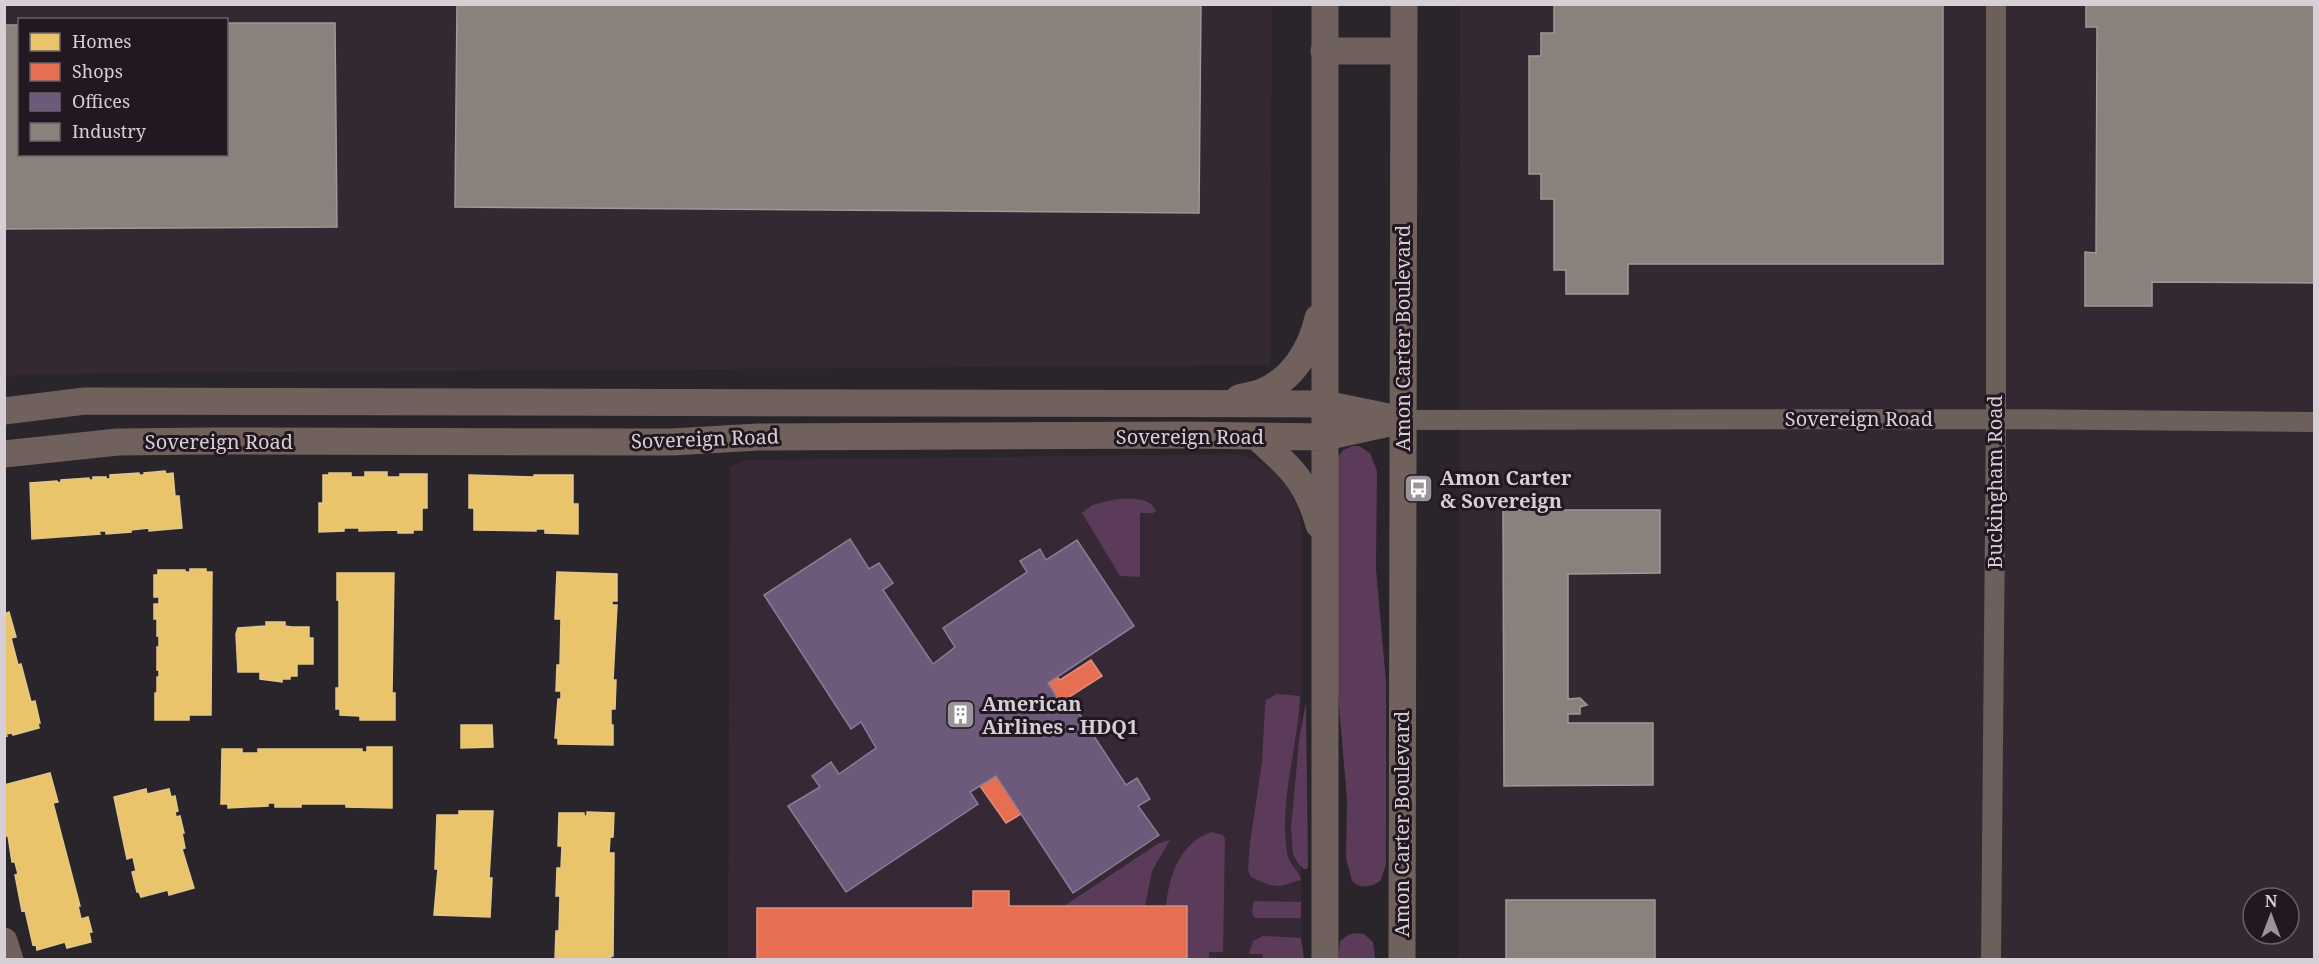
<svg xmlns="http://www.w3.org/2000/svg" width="2319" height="964" font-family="'Noto Serif',serif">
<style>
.built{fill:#372836}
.industrial{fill:#342833;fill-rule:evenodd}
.green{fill:#5c3a5a}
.homes{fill:#e9c46a;stroke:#e3c78a;stroke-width:1.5}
.shops{fill:#e76f51;stroke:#e28c79;stroke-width:1.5}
.offices{fill:#6d597a;stroke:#8c7c95;stroke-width:1.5}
.industry{fill:#8a817c;stroke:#a19897;stroke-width:1.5}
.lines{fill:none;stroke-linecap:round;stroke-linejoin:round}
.street{stroke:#6d5f5a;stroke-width:20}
.secondary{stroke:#71615c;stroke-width:27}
.labels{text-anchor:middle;stroke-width:6;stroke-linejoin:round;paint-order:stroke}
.street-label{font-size:20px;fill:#d6cfd5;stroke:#231822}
.poi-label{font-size:20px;font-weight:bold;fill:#d6cfd5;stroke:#231822;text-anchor:start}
</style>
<rect width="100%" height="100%" fill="#2a252a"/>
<path class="built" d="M1238,454L1262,462L1281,478L1295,498L1301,522V959L728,960L730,467L745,460Z"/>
<path class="industrial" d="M5,5H1272L1270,365L22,374L5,378ZM20,20H226V154H20Z
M1460,5H2314V959L1459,960ZM2253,898H2289V934H2253Z"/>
<path class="green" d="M1353,446H1359L1370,453L1377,471L1376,569L1386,682V864L1381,880C1372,888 1360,889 1352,881L1346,858L1347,799L1338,695V457L1343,450Z
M1117,499C1131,499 1150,496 1156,511L1153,513H1140V577L1120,576L1082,513L1092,505Z
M1277,694L1300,696C1298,746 1279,802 1287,852C1288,864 1299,870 1301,880L1280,886L1269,885L1251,877L1248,870L1250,843L1262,762L1265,706L1266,700Z
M1306,702L1308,866L1307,869H1304L1299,865L1293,854L1291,829L1299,741Z
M1212,832L1223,835L1225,839L1223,952H1209V959H1187V906H1166C1169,876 1180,842 1212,832Z
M1170,840L1152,871L1145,906H1064L1159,843Z
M1254,901L1301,902V918H1256L1253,916L1252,909Z
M1354,933L1364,934L1373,942L1375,959L1338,960L1340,941L1348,935Z
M1263,936L1301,938L1304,959H1263L1262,954H1249L1253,941Z"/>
<path class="homes" d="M165,471L166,474L173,473L175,496H179L182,528L149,531V528L131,530V532L106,534V531H99L100,534L32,539L30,483L57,481L58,483L61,482V480L89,478V480H93V477H106V479H110V475L139,473V475H144V473Z
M365,472H387V477H400V474H427V508H422V530H413V533H398V530L359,531V528H344V531L319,532V503H323V475H329V473H351V477H365Z
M469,475L534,477V475H573V504H578V534L545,533V529H536V531L474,530V508H469Z
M190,569H206V572H212L211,715H189V720H155V693H157V677H159V670H157V647H159V636H157V619H154V604H159V597H154V575H158V570H185V572H190Z
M557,572L617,574V601H612V605H617L613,680H616L615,709H611V725H613V745L558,744V738H555L558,699H561V691H556L557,665H560L561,619H555Z
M337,573H394L392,693H395V720H360V716L340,715V709H336V688H339V600H337Z
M9,612L16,637L11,638L18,665L21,664L31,702L35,701L40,723H38L39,728L13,735L12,733L6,734L7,736L4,737V614Z
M266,622H285V626L292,627H309V638H313V664H297V676H290V679H282V682L260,679V672H238L236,634L238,628L266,626Z
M461,725H492L493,747L461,748Z
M367,747H392V808L346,807V804H301V807H275V803H268V806L228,808V804H221L222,749H242V753H258V749H362V752H367Z
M50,773L58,802L53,803L80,906H78L81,919L88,917L92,932H89L91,942L67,948L65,942L37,950L36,944L33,945L25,910L22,911L15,875L18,874L15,862H12L8,836H4V785Z
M146,789L147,794L169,789L171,797L175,796L178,811L175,812L176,817L180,816L184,833H182L185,848L182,849L194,888L169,895L168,890L141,897L139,892H137L132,872L136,871L133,857L127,859L114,797Z
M459,811H493L489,878H492L490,917L434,915L438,869H435L437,815H459Z
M587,812L614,813L613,837H610L609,853H614L613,956H611L610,960H555L556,931H559L560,896H556L557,868H561L562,846H558L559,813H584V816H587Z"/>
<path class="shops" d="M1091,660L1102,676L1069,697L1071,701L1063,707L1048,683L1057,677L1060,680Z
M996,776L1021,814L1006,823L980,786Z
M973,891H1009V906H1187V960H757V908H973Z"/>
<path class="offices" d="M850,539L869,569L879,563L893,583L883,590L933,664L955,647L943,628L1027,572L1020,561L1040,549L1046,560L1077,540L1134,626L1048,683L1063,707L1071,701L1126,785L1137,778L1150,799L1138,806L1159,835L1073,893L996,776L970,792L978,804L846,892L788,806L820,787L812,776L831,762L839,774L876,748L861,722L851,729L764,595Z"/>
<path class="industry" d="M457,4H1201L1199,213L455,207Z
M1554,4H1943V264H1628V294H1566V270H1554V199H1541V174H1529V56H1541V33H1554Z
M2086,4H2314V283L2152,282V306H2085V252L2096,253L2097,27H2086Z
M226,23H335L337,227L4,229V25H20V154H226Z
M1503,510H1660V573L1568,574V699L1580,698L1587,705L1580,707V714H1568V723H1653V785L1504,786Z
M1506,900H1655V960H1506Z"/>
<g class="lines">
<path class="street" d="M1403,420L1996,419L2314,422
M1991,960L1996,419V4"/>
<path class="secondary" d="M1324,51H1403
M1239,398C1246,396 1255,395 1262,392C1293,379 1311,349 1318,318
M4,411L85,401L1325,404L1393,418
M1257,437C1290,467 1307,481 1319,525
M4,454L118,442L211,441L672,442L758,437L1189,435L1325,437L1403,420
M4,941L10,960
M1325,960V4
M1402,960L1404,4"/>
</g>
<defs>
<symbol id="bus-square" viewBox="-11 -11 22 22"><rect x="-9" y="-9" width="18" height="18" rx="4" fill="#9a9499" stroke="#231822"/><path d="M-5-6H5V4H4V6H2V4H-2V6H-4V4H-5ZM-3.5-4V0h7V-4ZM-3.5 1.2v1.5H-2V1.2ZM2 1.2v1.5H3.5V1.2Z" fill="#fff"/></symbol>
<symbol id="building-square" viewBox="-11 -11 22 22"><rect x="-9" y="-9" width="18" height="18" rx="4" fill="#9a9499" stroke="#231822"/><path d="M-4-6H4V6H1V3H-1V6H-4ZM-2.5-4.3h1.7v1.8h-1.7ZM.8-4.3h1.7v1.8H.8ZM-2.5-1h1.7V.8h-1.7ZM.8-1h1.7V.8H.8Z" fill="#fff"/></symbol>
</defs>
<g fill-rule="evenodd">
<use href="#bus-square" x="1402" y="472" width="33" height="33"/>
<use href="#building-square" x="944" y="698" width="33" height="33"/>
</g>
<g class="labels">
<g class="street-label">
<text transform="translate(1403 338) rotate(-90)" y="7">Amon Carter Boulevard</text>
<text x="1859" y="426">Sovereign Road</text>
<text x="1190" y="444">Sovereign Road</text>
<text transform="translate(705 439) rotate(-2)" y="7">Sovereign Road</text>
<text x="219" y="449">Sovereign Road</text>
<text transform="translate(1995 482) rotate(-90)" y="7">Buckingham Road</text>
<text transform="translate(1402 824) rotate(-90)" y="7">Amon Carter Boulevard</text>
</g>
<g class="poi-label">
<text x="1440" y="485">Amon Carter<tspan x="1440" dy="23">&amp; Sovereign</tspan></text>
<text x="982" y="711">American<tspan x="982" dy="23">Airlines - HDQ1</tspan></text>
</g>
</g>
<rect width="2319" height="964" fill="none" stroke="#d6cfd5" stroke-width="12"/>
<rect x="18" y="18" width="210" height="138" fill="#231822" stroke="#6b616a" stroke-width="1.5"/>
<rect x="30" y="33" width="30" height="18" fill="#e9c46a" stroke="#6b616a" stroke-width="1.5"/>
<text x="72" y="48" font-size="18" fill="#d6cfd5">Homes</text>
<rect x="30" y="63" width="30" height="18" fill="#e76f51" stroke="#6b616a" stroke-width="1.5"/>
<text x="72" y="78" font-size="18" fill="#d6cfd5">Shops</text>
<rect x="30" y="93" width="30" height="18" fill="#6d597a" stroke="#6b616a" stroke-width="1.5"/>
<text x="72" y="108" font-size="18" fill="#d6cfd5">Offices</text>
<rect x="30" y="123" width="30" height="18" fill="#8a817c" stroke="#6b616a" stroke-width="1.5"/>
<text x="72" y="138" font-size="18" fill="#d6cfd5">Industry</text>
<g transform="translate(2271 916)"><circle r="28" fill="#231822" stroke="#6b616a" stroke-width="1.5"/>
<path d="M0-4.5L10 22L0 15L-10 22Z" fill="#9a9499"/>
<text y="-9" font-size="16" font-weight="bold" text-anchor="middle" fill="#d6cfd5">N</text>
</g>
</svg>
